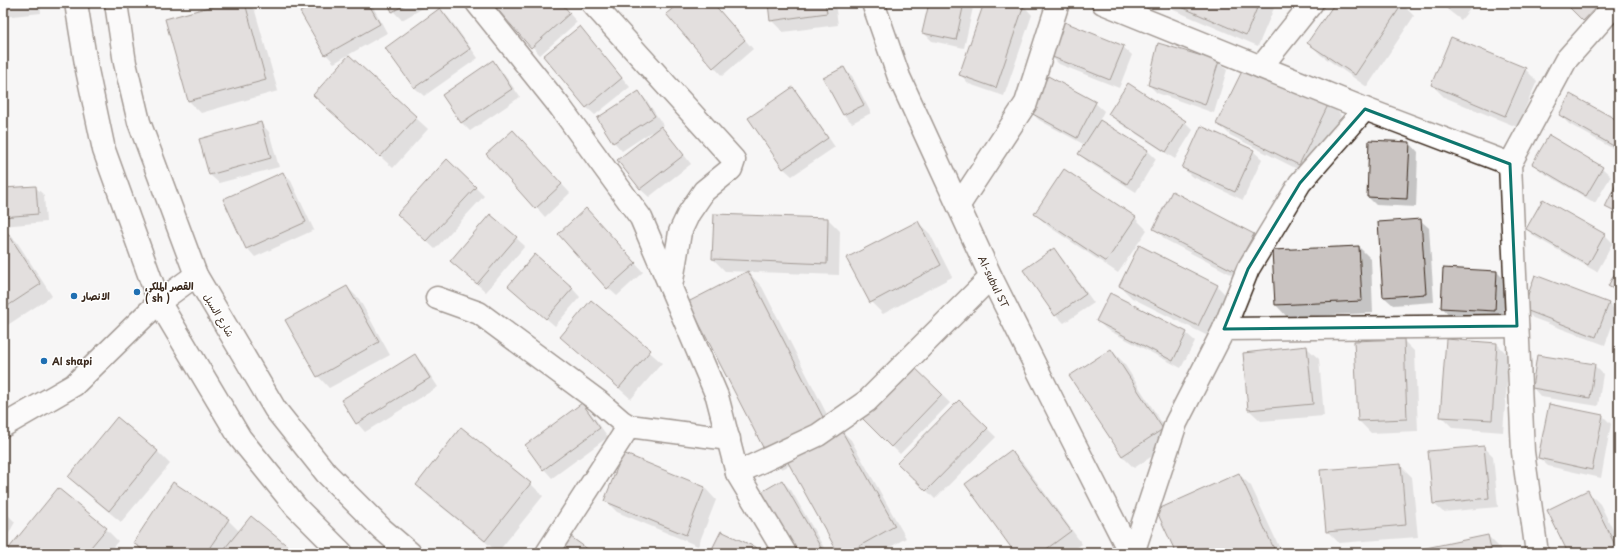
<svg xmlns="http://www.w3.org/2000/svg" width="1622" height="556" font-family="'Playpen Sans','Playpen Sans Arabic',sans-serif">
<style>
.shadow{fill:#0003}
.building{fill:#c9c3c1;stroke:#3b2a1e}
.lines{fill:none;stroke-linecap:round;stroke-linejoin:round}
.minor-casing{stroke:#3b2a1e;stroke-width:25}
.primary-casing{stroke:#3b2a1e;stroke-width:25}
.minor{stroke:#fff;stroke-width:22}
.primary{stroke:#fff;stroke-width:22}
.marked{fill:none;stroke:#0f766e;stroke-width:3;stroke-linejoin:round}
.poi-dot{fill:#1f6fb2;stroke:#fff;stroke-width:1.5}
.labels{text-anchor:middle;stroke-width:3;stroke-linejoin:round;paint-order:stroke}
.street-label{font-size:10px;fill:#3b2a1e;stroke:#fff}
.poi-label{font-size:10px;font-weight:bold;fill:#3b2a1e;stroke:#fff;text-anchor:start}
</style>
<rect width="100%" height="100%" fill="#f7f6f6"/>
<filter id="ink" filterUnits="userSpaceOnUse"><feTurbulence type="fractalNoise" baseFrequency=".025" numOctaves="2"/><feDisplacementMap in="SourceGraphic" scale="8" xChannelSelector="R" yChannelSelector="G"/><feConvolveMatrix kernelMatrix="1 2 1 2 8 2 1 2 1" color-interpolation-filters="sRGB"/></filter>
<g filter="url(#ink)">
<path class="shadow" d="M3,3H40L41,13L3,17Z
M228,3H248L255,11L278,91L201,113L189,101Z
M318,3H371L387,33L334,63L326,54Z
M389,3H432L402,20L393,11Z
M494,3H560L577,22L540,55Z
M681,3H713L753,49L722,76L668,14Z
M769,3H835L838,25L783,32L771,20Z
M930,3H974L964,48L932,41L923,32Z
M985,3H1014L1024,6L1032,15L1004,96L969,84L961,75Z
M1164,3H1268L1274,8L1258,46L1169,8Z
M1336,3H1401L1414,16L1367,87L1321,55L1309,43Z
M1439,3H1475L1461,20Z
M1566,3H1617L1592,28Z
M440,9L449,18L478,58L424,96L415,88L387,48Z
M580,28L630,87L595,115L586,107Z
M1123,47L1132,55L1119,88L1059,64L1051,56Z
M493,62L501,70L520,97L470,131L462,123Z
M1218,62L1227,70L1214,113L1157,93L1149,85Z
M843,68L852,76L871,113L852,123L844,115L824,79Z
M1525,69L1537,81L1517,127L1444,97L1432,85Z
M793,89L801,97L835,147L792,176L783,168Z
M639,93L647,101L663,125L660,126L669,135L691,164L649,197L640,189L652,134L651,132L622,151L614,142Z
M1095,103L1104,111L1099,121L1148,151L1156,159L1136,192L1088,162L1079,154L1085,145L1039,120L1031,112Z
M1329,103L1341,115L1311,176L1230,135L1218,123Z
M326,107L416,118L428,129L393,168Z
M1110,114L1185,122L1193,130L1175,159L1118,122Z
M1560,115L1619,123V152L1569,124Z
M261,123L269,132L279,167L219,183L210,175L200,140Z
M521,140L570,193L545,217L488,154Z
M1410,143L1418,152L1416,207L1376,205L1368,197Z
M1253,151L1262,159L1243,200L1191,176L1183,168Z
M447,160L484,196L435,249L406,222Z
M1533,164L1602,168L1611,176L1595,203L1542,172Z
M283,173L291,181L314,230L255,257L247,248Z
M1619,180V217L1606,206Z
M35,187L44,195L46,222L3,226V189Z
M1543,200L1605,235L1613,243L1597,272L1535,237L1527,229Z
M1036,214L1135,218L1147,230L1118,273L1048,226Z
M490,215L525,246L486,292L460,269Z
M595,218L643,272L617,296L608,288Z
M828,219L840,231L839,275L725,271L713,259Z
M1420,220L1429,228L1434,302L1393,305L1384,297L1379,223Z
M918,222L930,234L952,277L883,314L871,302Z
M1154,228L1253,235L1265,247L1246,282L1166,240Z
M5,230L17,242L52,296L3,328V231Z
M1359,247L1371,259L1373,313L1287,317L1276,305Z
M1054,250L1062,258L1094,303L1064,323L1056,315Z
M1619,268V295L1609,286Z
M1444,269L1497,272L1506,281L1503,319L1450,316L1442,307Z
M748,272L762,287L835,430L839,428L851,440L906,538L880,553H839L790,465L782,469L768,455Z
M1120,286H1217L1229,298L1210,337L1132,298Z
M347,287L359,299L390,355L329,388L318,376Z
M572,288L580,297L555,326L518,294Z
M591,301L662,363L631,399L561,337Z
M1608,303L1617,312L1605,345L1533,318L1524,309Z
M1097,320L1186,333L1195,341L1181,368L1106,329Z
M1403,340L1415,352L1418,431L1371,433L1359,421Z
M1497,344L1509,356L1503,432L1453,428L1441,416Z
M1307,348L1319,359L1324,416L1261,421L1249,410Z
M1111,350L1123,362L1174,442L1134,468L1122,456Z
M415,356L423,364L438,387L365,432L357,423Z
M909,363L950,403L900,454L859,414Z
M1594,365L1603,374L1598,406L1541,397L1533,388Z
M959,401L996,437L935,499L899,463Z
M582,405L591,413L608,437L552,478L544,469Z
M1603,416L1611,424L1601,478L1548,466L1539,458Z
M117,418L158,452L170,464L121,522L81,489L69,477Z
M461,429L531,484L543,496L498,552L429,497L417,485Z
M1484,447L1493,456L1498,507L1443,512L1434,504Z
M1011,451L1023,463L1082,544L1069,553H1016Z
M624,454L705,488L716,500L698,546L617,512L605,500Z
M1400,465L1412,477L1418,537L1339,543L1327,531Z
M1239,474L1251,486L1282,553H1177Z
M782,481L791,490L827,553H793Z
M59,490L106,529L118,541L108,553H6Z
M1588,492L1600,504L1619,542V553H1569Z
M3,510L15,522L3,544Z
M228,520L240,532L294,553H144L134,543Z
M721,532L757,549L761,553H711Z
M1488,536L1500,548L1501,553H1405Z"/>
<path class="building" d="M224,3H245L266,80L188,101L165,19Z
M316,3H368L380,24L325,55L300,12Z
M388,3H408L392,12Z
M492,3H561L570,13L531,48Z
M679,3H713L745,40L713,68L666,14Z
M768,3H825L827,13L770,21Z
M929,3H964L956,40L922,33Z
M984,3H1017L1024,5L996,88L959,75Z
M1172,3H1259L1246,35Z
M1335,3H1403L1355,75L1307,43Z
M1441,3H1454L1449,9Z
M1565,3H1600L1583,21Z
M440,8L470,49L414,88L385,48Z
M1062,21L1124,46L1110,80L1050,56Z
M580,26L622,78L586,108L543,56Z
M1451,37L1526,68L1505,116L1431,85Z
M1158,43L1219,61L1205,105L1148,85Z
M349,55L417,117L380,157L313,95Z
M493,60L512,89L461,123L442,95Z
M1247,61L1329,103L1299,165L1216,124Z
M844,67L864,105L843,115L823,78Z
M1048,76L1096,102L1077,138L1029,112Z
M1128,83L1186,121L1166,152L1108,114Z
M793,87L828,138L783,169L748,118Z
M639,91L655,116L613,143L597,118Z
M1570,94L1619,121V149L1559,115Z
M1100,120L1148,150L1127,184L1078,154Z
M261,122L271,158L209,175L199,139Z
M661,126L684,155L640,189L617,160Z
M1201,126L1254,150L1235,192L1182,168Z
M513,130L562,184L535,209L486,154Z
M1549,135L1603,167L1586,196L1532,164Z
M1369,140L1410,142L1407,199L1367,197Z
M447,159L476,187L426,241L397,214Z
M1064,169L1136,217L1106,262L1034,214Z
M283,172L306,222L246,249L223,199Z
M1619,178V214L1605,207Z
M36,186L38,214L3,217V188Z
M1172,191L1254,234L1234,271L1153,229Z
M1543,199L1605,234L1588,265L1526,229Z
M586,208L636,263L607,289L558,234Z
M490,214L517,237L477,284L450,261Z
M714,214L828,218L827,264L712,259Z
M1421,219L1426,294L1383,297L1378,222Z
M918,221L941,265L870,303L846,258Z
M5,229L41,284L3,309V230Z
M1139,245L1218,285L1198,326L1119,286Z
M1359,246L1362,301L1275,305L1272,250Z
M1054,248L1086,294L1055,316L1023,270Z
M535,254L573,288L546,319L508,286Z
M1619,266V292L1608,286Z
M1443,268L1497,271L1495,311L1441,308Z
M748,271L827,425L767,455L688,302Z
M1535,275L1609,303L1596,337L1523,309Z
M347,286L379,342L317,377L285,320Z
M1110,293L1187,332L1173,361L1096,321Z
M591,300L651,350L619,388L560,337Z
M1404,339L1407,419L1358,421L1354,341Z
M1446,339L1497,343L1492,420L1440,417Z
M1307,346L1313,404L1248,410L1243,353Z
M1111,349L1163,429L1122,456L1069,376Z
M415,354L430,378L356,424L341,400Z
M1537,355L1595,364L1590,398L1532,388Z
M909,362L942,394L891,447L858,414Z
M959,400L988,428L926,491L897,463Z
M582,403L600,428L543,470L525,445Z
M1549,404L1603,415L1592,470L1538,458Z
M117,417L158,451L109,511L68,477Z
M839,426L895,526L847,553H838L785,457Z
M461,427L531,483L485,541L416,485Z
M1484,446L1489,498L1433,504L1428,451Z
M1011,450L1071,531L1041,553H1015L965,484Z
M623,453L705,487L686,535L604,501Z
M1401,464L1406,525L1326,532L1320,470Z
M1239,473L1276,553H1176L1156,510Z
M782,480L824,553H792L758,494Z
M173,482L229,519L206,553H148L133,543Z
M58,488L107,528L86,553H5Z
M1588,490L1619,553H1568L1547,510Z
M251,516L296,553H221Z
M721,531L757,548L755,553H710Z
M1488,535L1492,553H1402Z
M571,537L593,553H561Z"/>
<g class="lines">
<defs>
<g id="minor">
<path d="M477,3L561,108L641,218L717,396L737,473L785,553"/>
<path d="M592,3L734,160L731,169L704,191L689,213L680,232L671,287"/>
<path id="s1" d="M873,3L899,77L991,277L1062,419L1130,553"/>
<path d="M1103,3L1365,109L1510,164"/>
<path d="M1261,67L1312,3"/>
<path d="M959,205L1026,103L1058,3"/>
<path d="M437,298L479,313L598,401L621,421L629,426L729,439"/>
<path d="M1224,329L1517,326"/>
<path d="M3,426L74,385L159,302L196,275"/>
<path d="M737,473L818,435L867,401L991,277"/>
<path d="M547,553L629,426"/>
<path d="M1133,553L1176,423L1224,329L1248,269L1300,183L1365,109"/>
<path d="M1537,553L1523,452L1510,164L1566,60L1607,14L1619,5"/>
</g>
<path id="primary" d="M76,3L87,70L104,150L159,302L240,438L296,507L342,553
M116,3L125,63L139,122L196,275L275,409L326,473L382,529L410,553"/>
</defs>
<use href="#minor" class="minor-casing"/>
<use href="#primary" class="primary-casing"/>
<use href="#minor" class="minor"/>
<use href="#primary" class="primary"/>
</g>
</g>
<path d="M0 0H1622V556H0ZM1365,109L1510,164L1517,326L1224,329L1248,269L1300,183Z" fill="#f7f6f6" fill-opacity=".55" fill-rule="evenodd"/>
<path class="marked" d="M1365,109L1510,164L1517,326L1224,329L1248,269L1300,183Z"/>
<g class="poi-dot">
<circle cx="137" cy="292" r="4"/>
<circle cx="74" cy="296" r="4"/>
<circle cx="44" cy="361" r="4"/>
</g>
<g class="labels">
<g class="street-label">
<text dy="4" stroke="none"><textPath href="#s1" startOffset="304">Al-subul ST</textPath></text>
<text transform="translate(219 315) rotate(59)" y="4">شارع السبل</text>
</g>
<g class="poi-label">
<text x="145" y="290">القصر الملكي<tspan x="145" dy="12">( sh )</tspan></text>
<text x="82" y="300">الانصار</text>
<text x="52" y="365">Al shapi</text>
</g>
</g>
<rect width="1622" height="556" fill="none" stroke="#fff" stroke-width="16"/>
<rect x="8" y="8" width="1606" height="540" fill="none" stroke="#3b2a1e" stroke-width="1.5" filter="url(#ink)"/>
</svg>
